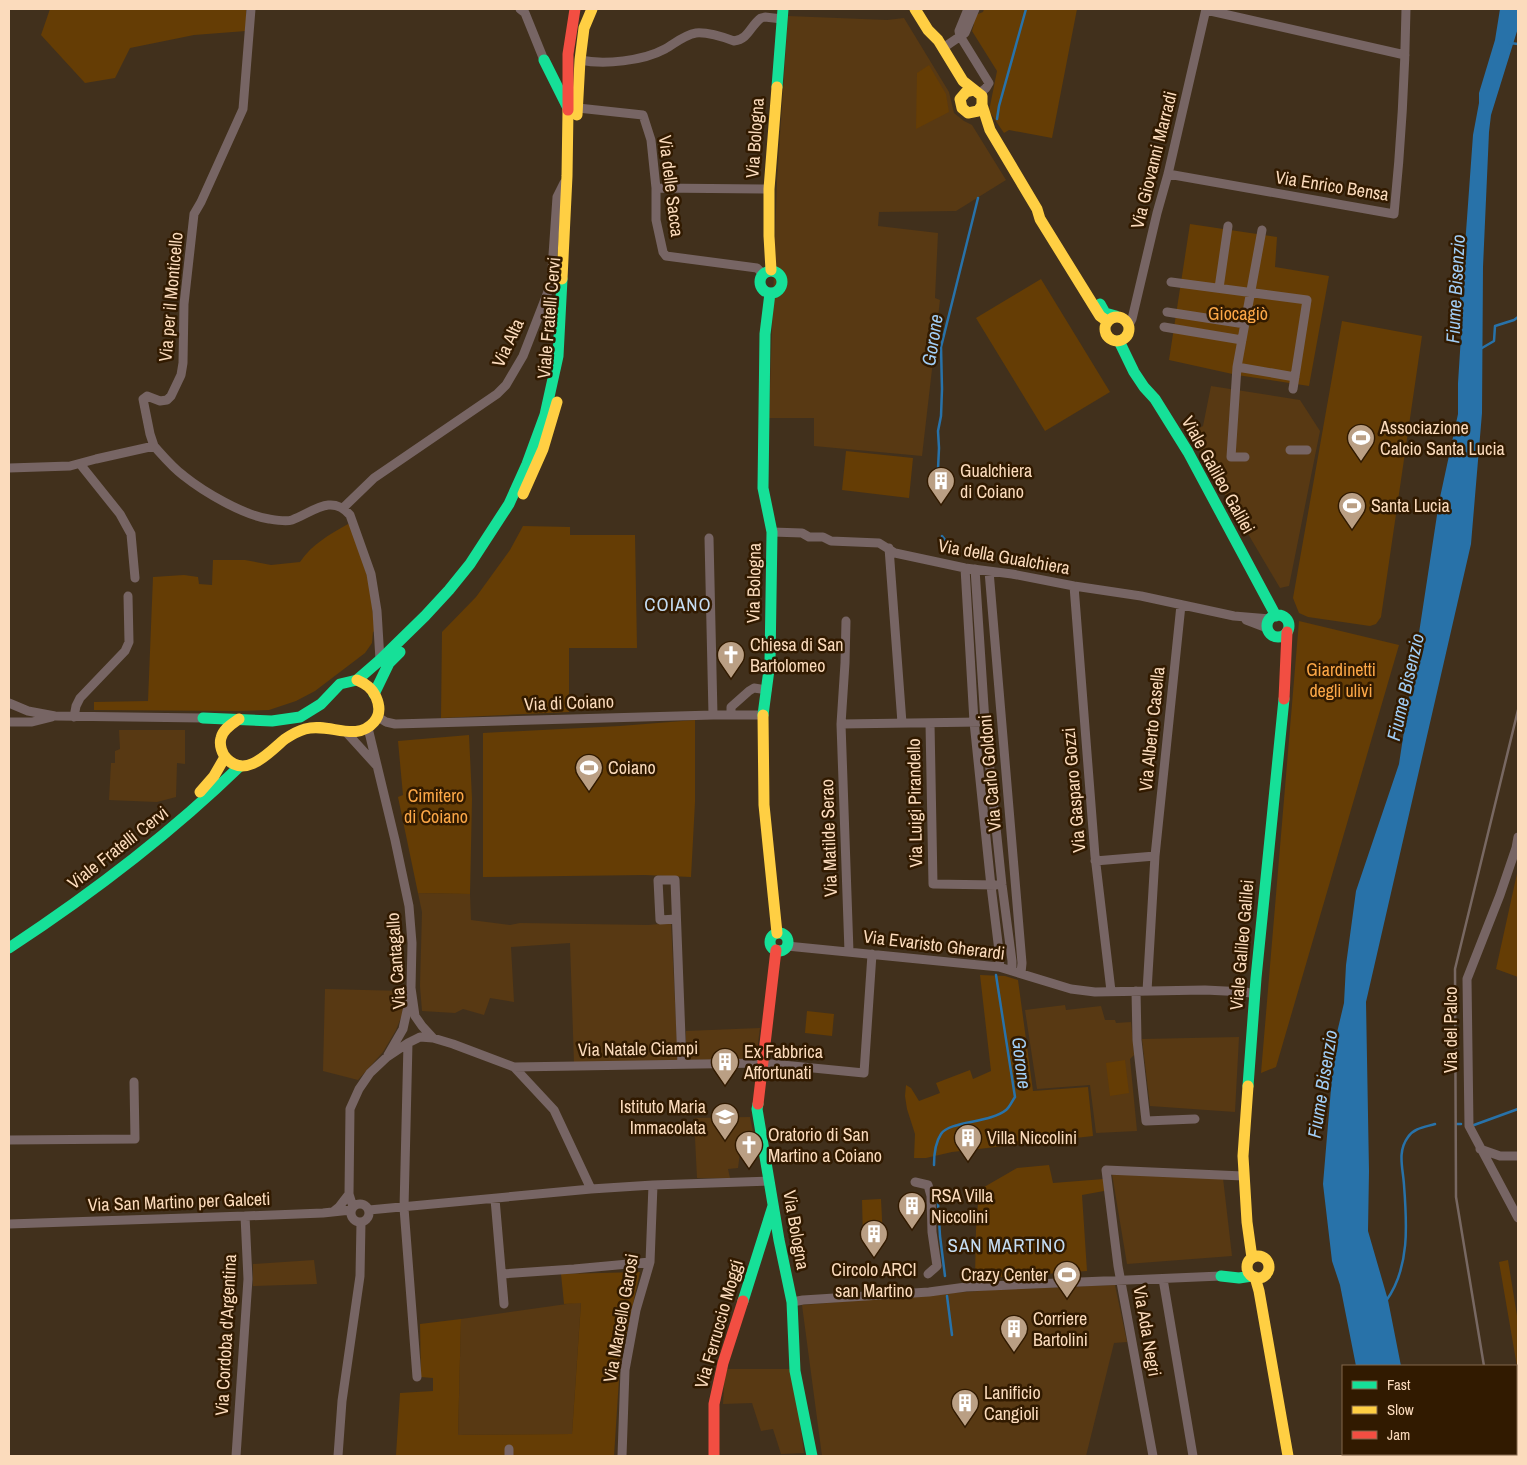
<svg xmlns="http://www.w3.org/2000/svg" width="1527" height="1465" font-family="'Archivo Narrow',sans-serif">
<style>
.built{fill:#583913}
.green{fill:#653d05}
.water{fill:#2872a9}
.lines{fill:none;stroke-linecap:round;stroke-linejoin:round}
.stream{stroke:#2872a9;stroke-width:2.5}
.street{stroke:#776564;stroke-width:9}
.fast{stroke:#16e098;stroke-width:11}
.slow{stroke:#ffcf43;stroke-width:11}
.jam{stroke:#f24e42;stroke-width:11}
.rail{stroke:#786862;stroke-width:2.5}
.labels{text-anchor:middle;stroke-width:5;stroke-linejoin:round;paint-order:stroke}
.street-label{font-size:18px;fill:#fbdbbc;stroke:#311a00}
.park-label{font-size:18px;fill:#fda847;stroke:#311a00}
.poi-label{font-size:18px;fill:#fbdbbc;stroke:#311a00;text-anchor:start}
.water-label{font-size:19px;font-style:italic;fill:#a1cef6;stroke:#311a00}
.neighbourhood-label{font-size:19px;letter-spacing:1px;fill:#c5ddf3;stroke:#311a00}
</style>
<rect width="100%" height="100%" fill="#41301c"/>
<path class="built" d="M788,16L887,20L904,18L949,92L954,113L964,121L972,125L1006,180L956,211L879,212L878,226L938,233L935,298L940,300L922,456L814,446V418H769L777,180Z
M1211,386L1300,400L1320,431L1289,586L1280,588L1189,434L1203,426Z
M119,730H185V764L177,763L176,797L157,802L109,800L111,763H115V751L120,749Z
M418,893L470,894L471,920L510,925L520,923L648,925L671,923L678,1061L574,1063L570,943L511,947L514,1002L490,998L484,1015L463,1009L455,1013L422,1011L420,986L422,912Z
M325,989L405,991L402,1015L396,1030L383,1052L358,1080L323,1071Z
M1065,1005L1066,1010L1101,1006L1105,1020H1115L1116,1023L1131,1022L1134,1055L1130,1059L1137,1131L1096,1133L1090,1085L1037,1089L1025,1010Z
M760,1028L756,1059L686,1060V1031Z
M1239,1037L1235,1112L1150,1106L1142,1039Z
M750,1117L757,1151L740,1153L738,1168L728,1169L730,1178H697L694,1118Z
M1112,1174L1223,1178L1232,1256L1127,1264Z
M314,1260L317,1284L253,1286V1264Z
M1115,1285L1127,1342L1114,1343L1086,1456H822L802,1305L991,1290Z
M581,1302L572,1434L458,1435L461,1319Z
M725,1369H793L804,1453L781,1454L773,1429L761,1431L752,1403L723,1404Z"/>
<path class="green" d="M50,9H246V31L194,35L130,48L115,78L85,83L41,35Z
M984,9H1077L1052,138L1009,130L1004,133L989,111L997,71L972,31L974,24L972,19L973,16L983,12Z
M929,65L946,94L949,112L916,129L917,73Z
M1190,224L1277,237L1275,267L1329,276L1309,386L1237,375L1169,360Z
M1041,279L1110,392L1045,431L976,318Z
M1342,321L1422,336L1381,617L1376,624L1370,626L1308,617L1299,613L1293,598Z
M846,451L913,458L909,498L842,490Z
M348,524L350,525L369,581L375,631L373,632L372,643L365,653L315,691L296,701L269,710L238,711L94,710V702L148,701L153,577L184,575L198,577L199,584L212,585L213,560H245L271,565L300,562C312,544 329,535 348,524Z
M523,526L570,527V535H635L637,648H569V712L441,718L442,632L476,597L510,550Z
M1299,621L1399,645L1276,1067L1261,1073Z
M695,720V802L691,877L645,875L483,877V733L620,726Z
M469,735L472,799L470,894L418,893L398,797L403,795L398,741Z
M1518,869V977L1496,969Z
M980,975L1005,976L1018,980L1033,1091L1088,1087L1093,1136L952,1152L926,1158H914L915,1134L907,1109L905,1096L906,1085L911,1088L919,1101L940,1093L936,1083L970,1070L973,1079L991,1071Z
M807,1011L834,1014L832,1036L805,1033Z
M1125,1060L1129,1093L1110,1096L1106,1063Z
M1049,1165L1053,1183L1104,1179V1191L1082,1195L1087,1271L975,1279L976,1230L979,1190L1017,1168Z
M881,1199L883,1239H863L862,1200Z
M1508,1260L1518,1322V1372L1499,1262Z
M640,1272L620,1364L614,1456H441L396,1455L400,1393L433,1391V1378L421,1377L420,1324L461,1319L458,1435L572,1434L581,1303L564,1304L561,1274Z"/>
<path class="water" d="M1500,9H1518V28L1491,115L1489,132L1483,267L1482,413L1471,544L1366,1002L1369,1171L1368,1231L1388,1300L1401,1366H1356L1340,1285L1332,1261L1323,1184L1335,1041L1344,1003L1346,965L1356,891L1399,764L1439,502L1458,414V383L1461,336L1460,298L1466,232L1473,135L1479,103V93L1495,40Z"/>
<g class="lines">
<path class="stream" d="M1510,43L1518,44
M997,119L999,106L1026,9
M1482,348L1494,341L1495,326L1514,320L1518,317
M937,490L939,448L938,431L941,416L942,389L941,347L978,198
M942,536L954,551
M1457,1124H1461
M1474,1125L1518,1109
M934,1165C934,1155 935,1143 941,1134C949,1121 990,1123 1006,1110C1010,1107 1012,1101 1015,1097L996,975
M938,1203L940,1236L945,1276
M947,1296L952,1335
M1386,1301C1410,1268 1407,1224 1404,1185C1403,1168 1397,1152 1408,1137C1414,1128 1425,1127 1435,1124"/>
<path class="street" d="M520,9L525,13L544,60
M968,9L959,31L960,36L989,83L986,88L980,93
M1206,10L1405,55
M943,48L965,33L975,9
M580,60C604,65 643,61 665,49C674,44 684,35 696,33C707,32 723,37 734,41C749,39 750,26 761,18L765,17L782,19
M578,108L643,115L651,140L656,188V220L663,252L666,256L757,268L763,274
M1168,174L1394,214C1401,145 1405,77 1406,9
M656,188L769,189
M1171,282L1307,300L1293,389
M1219,288L1228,226
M1167,312L1245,324
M1129,325L1132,319L1157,213L1168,174L1206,9
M1164,327L1242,340
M1237,367L1295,377
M154,446L150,434L143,399L147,396L160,401L167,400L171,396L181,375L183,363L184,304L194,214L201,202L243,109L251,9
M1290,450H1307
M1245,457H1231L1237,367L1262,230
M80,464L120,514L131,534L135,578
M9,468L70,466L96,459L154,446C163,456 173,468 184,476C204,492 243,515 269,519C275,520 286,522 292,520C312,513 331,493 350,515L371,574L377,611L380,660
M343,508L374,478L497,394L506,385L523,356L551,284L557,197L564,183
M772,532L802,533L809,537H823L831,541L879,543L895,553L965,568L1012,574L1074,586L1141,596L1234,616L1270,619
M709,538L713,715
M889,548L902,723
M965,568L974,722L991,886L1000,959L999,967
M975,569L985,722L1002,885L1012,961V971
M989,571L1022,963L1021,973
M1074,586L1095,856L1111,991
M1246,620L1267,628
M9,703L28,711L55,716L203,718
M731,715V707L749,691L754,688L767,690
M74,717L76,706L80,698L125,651L129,642L128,596
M378,717L386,722L395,724L713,715H763
M9,722H32L52,717
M930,723L933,884L996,885
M841,724L845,663L846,621
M368,728L395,840L409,906L412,943L411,988L415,1016L422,1026L433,1038L453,1044L514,1067L554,1110L591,1189
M346,732L376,765
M1518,837L1516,848L1500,895L1467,979L1469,1126L1518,1218
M1095,861L1155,856
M676,919L660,920L658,880H675L682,1064
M787,946L999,967L1071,989L1095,992L1205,990L1245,992L1255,994
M849,952L841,724L980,722
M1136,991L1137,1040L1146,1121L1195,1119
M1147,991L1155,856L1181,605
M408,1043L404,1208L417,1377
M388,1055L403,1029L410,997
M514,1067L762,1063L864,1073L872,954
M9,1140L135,1139L134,1082
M1480,1149L1500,1156H1518
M915,1182L928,1185L931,1196L932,1232L937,1266L928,1274
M495,1199L504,1304
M351 1213a9 9 0 1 1 18 0a9 9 0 1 1-18 0Z
M353,1207L349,1194L350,1109L359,1089L370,1073L387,1057L408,1043L420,1037L433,1038
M369,1210L591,1189L653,1185L769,1181
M334,1211L339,1207L349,1194
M9,1224L245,1216L323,1213L351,1210
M502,1274L574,1269L650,1262
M1163,1279L1193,1456
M792,1302L803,1300L929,1292L966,1287L1221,1276
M236,1456L248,1279L245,1216
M338,1456L342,1401L360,1276L361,1222
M509,1456V1449
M622,1456L625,1370L636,1310L650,1262L653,1185
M1153,1456L1118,1266L1106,1170L1243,1176"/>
<path class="fast" d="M544,60L567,106
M777,87L783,9
M760 282a11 11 0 1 1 22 0a11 11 0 1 1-22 0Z
M1100,304L1105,313L1116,316
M1119,341L1134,372L1144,387L1155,399L1188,452L1276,616
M1267 626a11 11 0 1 1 22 0a11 11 0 1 1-22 0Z
M374,694L389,663L400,652
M763,715L770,662L772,532L763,488L765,334L770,293
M203,718L272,721L300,717L321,704L340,684L357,680L380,660L425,616L449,590L470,564L509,504L527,464L545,415L558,356L562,279
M770 942a9 9 0 1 1 18 0a9 9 0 1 1-18 0Z
M9,948C91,894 170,834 240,766
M1248,1086L1256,978L1284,699
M758,1104L757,1109L779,1240L792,1302L795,1371L812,1456
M1221,1276L1239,1278L1252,1276
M743,1301L773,1206"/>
<path class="slow" d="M915,9L928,30L938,40L963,81L982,96V105L978,111L968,113L962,108L960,99L966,92L974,90
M982,105L990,130L1037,209L1040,219L1100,316L1107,321
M577,115L580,60L584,28L592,9
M771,270L769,236V189L777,87
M562,279L567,176L568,110
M1105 329a12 12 0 1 1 24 0a12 12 0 1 1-24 0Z
M523,494L543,449L557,402
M763,715L764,805L777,933
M239,719C232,724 223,729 221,738C219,745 222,754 227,759C247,779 270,751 285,739C291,735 298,731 305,729C329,722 356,743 374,722C380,715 380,706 376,697C372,688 366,684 357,680
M200,792L214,776L225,757
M1248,1086L1243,1156L1247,1222L1252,1258
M1247 1267a11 11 0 1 1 22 0a11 11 0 1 1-22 0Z
M1255,1277L1259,1291L1288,1456"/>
<path class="jam" d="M568,110V54L575,9
M1284,699L1287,632
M758,1104L776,950
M714,1456V1404L723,1363L743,1301"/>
<path class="rail" d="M1484,1366L1456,1197L1455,969L1518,710
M1503,1454L1504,1456"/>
</g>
<defs>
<symbol id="stadium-pin" viewBox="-11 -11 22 30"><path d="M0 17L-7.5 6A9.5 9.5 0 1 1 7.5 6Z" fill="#ba9f84" stroke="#311a00"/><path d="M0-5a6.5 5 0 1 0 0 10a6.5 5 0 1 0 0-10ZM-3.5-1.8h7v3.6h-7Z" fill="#fff"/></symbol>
<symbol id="building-pin" viewBox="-11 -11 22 30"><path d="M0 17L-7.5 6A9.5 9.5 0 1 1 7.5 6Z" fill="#ba9f84" stroke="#311a00"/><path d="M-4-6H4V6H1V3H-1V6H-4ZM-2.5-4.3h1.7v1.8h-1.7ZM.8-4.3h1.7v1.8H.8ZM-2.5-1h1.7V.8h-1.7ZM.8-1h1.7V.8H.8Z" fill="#fff"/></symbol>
<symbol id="church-pin" viewBox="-11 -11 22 30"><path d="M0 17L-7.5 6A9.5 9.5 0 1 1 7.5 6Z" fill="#ba9f84" stroke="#311a00"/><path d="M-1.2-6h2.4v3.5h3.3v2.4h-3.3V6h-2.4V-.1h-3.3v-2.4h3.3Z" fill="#fff"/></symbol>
<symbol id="school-pin" viewBox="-11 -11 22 30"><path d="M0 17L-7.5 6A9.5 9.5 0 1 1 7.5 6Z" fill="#ba9f84" stroke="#311a00"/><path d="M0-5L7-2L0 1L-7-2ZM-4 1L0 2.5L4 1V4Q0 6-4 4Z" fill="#fff"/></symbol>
</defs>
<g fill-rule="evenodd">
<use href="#stadium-pin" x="1345" y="422" width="32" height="43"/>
<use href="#building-pin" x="925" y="465" width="32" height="43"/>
<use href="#stadium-pin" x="1336" y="490" width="32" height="43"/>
<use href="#church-pin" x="715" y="639" width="32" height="43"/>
<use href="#stadium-pin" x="573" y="752" width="32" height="43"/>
<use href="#building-pin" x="709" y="1046" width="32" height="43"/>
<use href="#school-pin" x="709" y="1101" width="32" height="43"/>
<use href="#building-pin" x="952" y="1122" width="32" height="43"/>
<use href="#church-pin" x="733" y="1129" width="32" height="43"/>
<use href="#building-pin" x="896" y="1190" width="32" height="43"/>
<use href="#building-pin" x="858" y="1218" width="32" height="43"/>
<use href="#stadium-pin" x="1051" y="1259" width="32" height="43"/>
<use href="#building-pin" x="998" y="1313" width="32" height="43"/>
<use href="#building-pin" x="949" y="1387" width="32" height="43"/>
</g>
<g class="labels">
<g class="street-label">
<text transform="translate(755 138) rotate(-86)" y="6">Via Bologna</text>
<text transform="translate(1154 160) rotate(-76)" y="6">Via Giovanni Marradi</text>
<text transform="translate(671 186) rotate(83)" y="6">Via delle Sacca</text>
<text transform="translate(1332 186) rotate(9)" y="6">Via Enrico Bensa</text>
<text transform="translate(171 297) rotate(-85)" y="6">Via per il Monticello</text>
<text transform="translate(549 318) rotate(-85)" y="6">Viale Fratelli Cervi</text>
<text transform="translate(508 343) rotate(-65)" y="6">Via Alta</text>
<text transform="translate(1218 475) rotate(61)" y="6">Viale Galileo Galilei</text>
<text transform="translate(1004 557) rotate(10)" y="6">Via della Gualchiera</text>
<text transform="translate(754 583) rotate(-89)" y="6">Via Bologna</text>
<text transform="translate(569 703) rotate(-2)" y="6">Via di Coiano</text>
<text transform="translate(1152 729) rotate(-84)" y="6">Via Alberto Casella</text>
<text transform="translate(990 773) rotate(-95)" y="6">Via Carlo Goldoni</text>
<text transform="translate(1074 790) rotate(-95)" y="6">Via Gasparo Gozzi</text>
<text transform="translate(915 803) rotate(-91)" y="6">Via Luigi Pirandello</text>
<text transform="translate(829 838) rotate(-92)" y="6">Via Matilde Serao</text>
<text transform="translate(118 848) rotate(-38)" y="6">Viale Fratelli Cervi</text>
<text transform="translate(934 945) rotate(7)" y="6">Via Evaristo Gherardi</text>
<text transform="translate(1242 945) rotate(-85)" y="6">Viale Galileo Galilei</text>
<text transform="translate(396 961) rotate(-94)" y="6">Via Cantagallo</text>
<text transform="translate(1451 1030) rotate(-90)" y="6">Via del Palco</text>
<text transform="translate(638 1049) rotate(-1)" y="6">Via Natale Ciampi</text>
<text transform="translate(179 1202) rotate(-2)" y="6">Via San Martino per Galceti</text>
<text transform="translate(796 1230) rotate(80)" y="6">Via Bologna</text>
<text transform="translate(621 1318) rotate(-80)" y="6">Via Marcello Garosi</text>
<text transform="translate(719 1324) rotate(-74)" y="6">Via Ferruccio Moggi</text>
<text transform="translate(1147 1331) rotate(80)" y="6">Via Ada Negri</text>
<text transform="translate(226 1335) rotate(-87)" y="6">Via Cordoba d'Argentina</text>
</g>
<g class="park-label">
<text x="1238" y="320">Giocagiò</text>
<text x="1341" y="676">Giardinetti<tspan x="1341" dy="21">degli ulivi</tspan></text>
<text x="436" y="802">Cimitero<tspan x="436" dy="21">di Coiano</tspan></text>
</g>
<g class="poi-label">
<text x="1380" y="434">Associazione<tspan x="1380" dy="21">Calcio Santa Lucia</tspan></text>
<text x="960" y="477">Gualchiera<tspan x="960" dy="21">di Coiano</tspan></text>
<text x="1371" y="512">Santa Lucia</text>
<text x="750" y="651">Chiesa di San<tspan x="750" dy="21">Bartolomeo</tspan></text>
<text x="608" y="774">Coiano</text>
<text x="744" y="1058">Ex Fabbrica<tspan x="744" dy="21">Affortunati</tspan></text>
<text x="706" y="1113" text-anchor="end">Istituto Maria<tspan x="706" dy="21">Immacolata</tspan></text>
<text x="768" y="1141">Oratorio di San<tspan x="768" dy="21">Martino a Coiano</tspan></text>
<text x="987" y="1144">Villa Niccolini</text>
<text x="931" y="1202">RSA Villa<tspan x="931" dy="21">Niccolini</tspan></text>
<text x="874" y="1276" text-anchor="middle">Circolo ARCI<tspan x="874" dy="21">san Martino</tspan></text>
<text x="1048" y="1281" text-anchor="end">Crazy Center</text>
<text x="1033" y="1325">Corriere<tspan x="1033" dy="21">Bartolini</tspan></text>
<text x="984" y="1399">Lanificio<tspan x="984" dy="21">Cangioli</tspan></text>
</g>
<g class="water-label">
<text transform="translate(1455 289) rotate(-87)" y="7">Fiume Bisenzio</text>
<text transform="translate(932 340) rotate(-81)" y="7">Gorone</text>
<text transform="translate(1405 687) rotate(-77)" y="7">Fiume Bisenzio</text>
<text transform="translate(1022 1063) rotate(83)" y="7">Gorone</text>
<text transform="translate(1322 1084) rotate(-81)" y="7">Fiume Bisenzio</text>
</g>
<g class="neighbourhood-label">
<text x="678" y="611">COIANO</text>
<text x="1007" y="1252">SAN MARTINO</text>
</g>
</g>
<rect width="1527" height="1465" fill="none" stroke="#fbdbbc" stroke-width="20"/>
<rect x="1342" y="1365" width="175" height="90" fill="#311a00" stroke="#82674b"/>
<rect x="1352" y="1381" width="25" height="8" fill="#16e098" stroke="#82674b"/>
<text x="1387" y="1390" font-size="15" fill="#fbdbbc">Fast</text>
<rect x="1352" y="1406" width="25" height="8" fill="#ffcf43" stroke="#82674b"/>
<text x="1387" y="1415" font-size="15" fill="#fbdbbc">Slow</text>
<rect x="1352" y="1431" width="25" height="8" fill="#f24e42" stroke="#82674b"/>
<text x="1387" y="1440" font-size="15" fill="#fbdbbc">Jam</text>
</svg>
